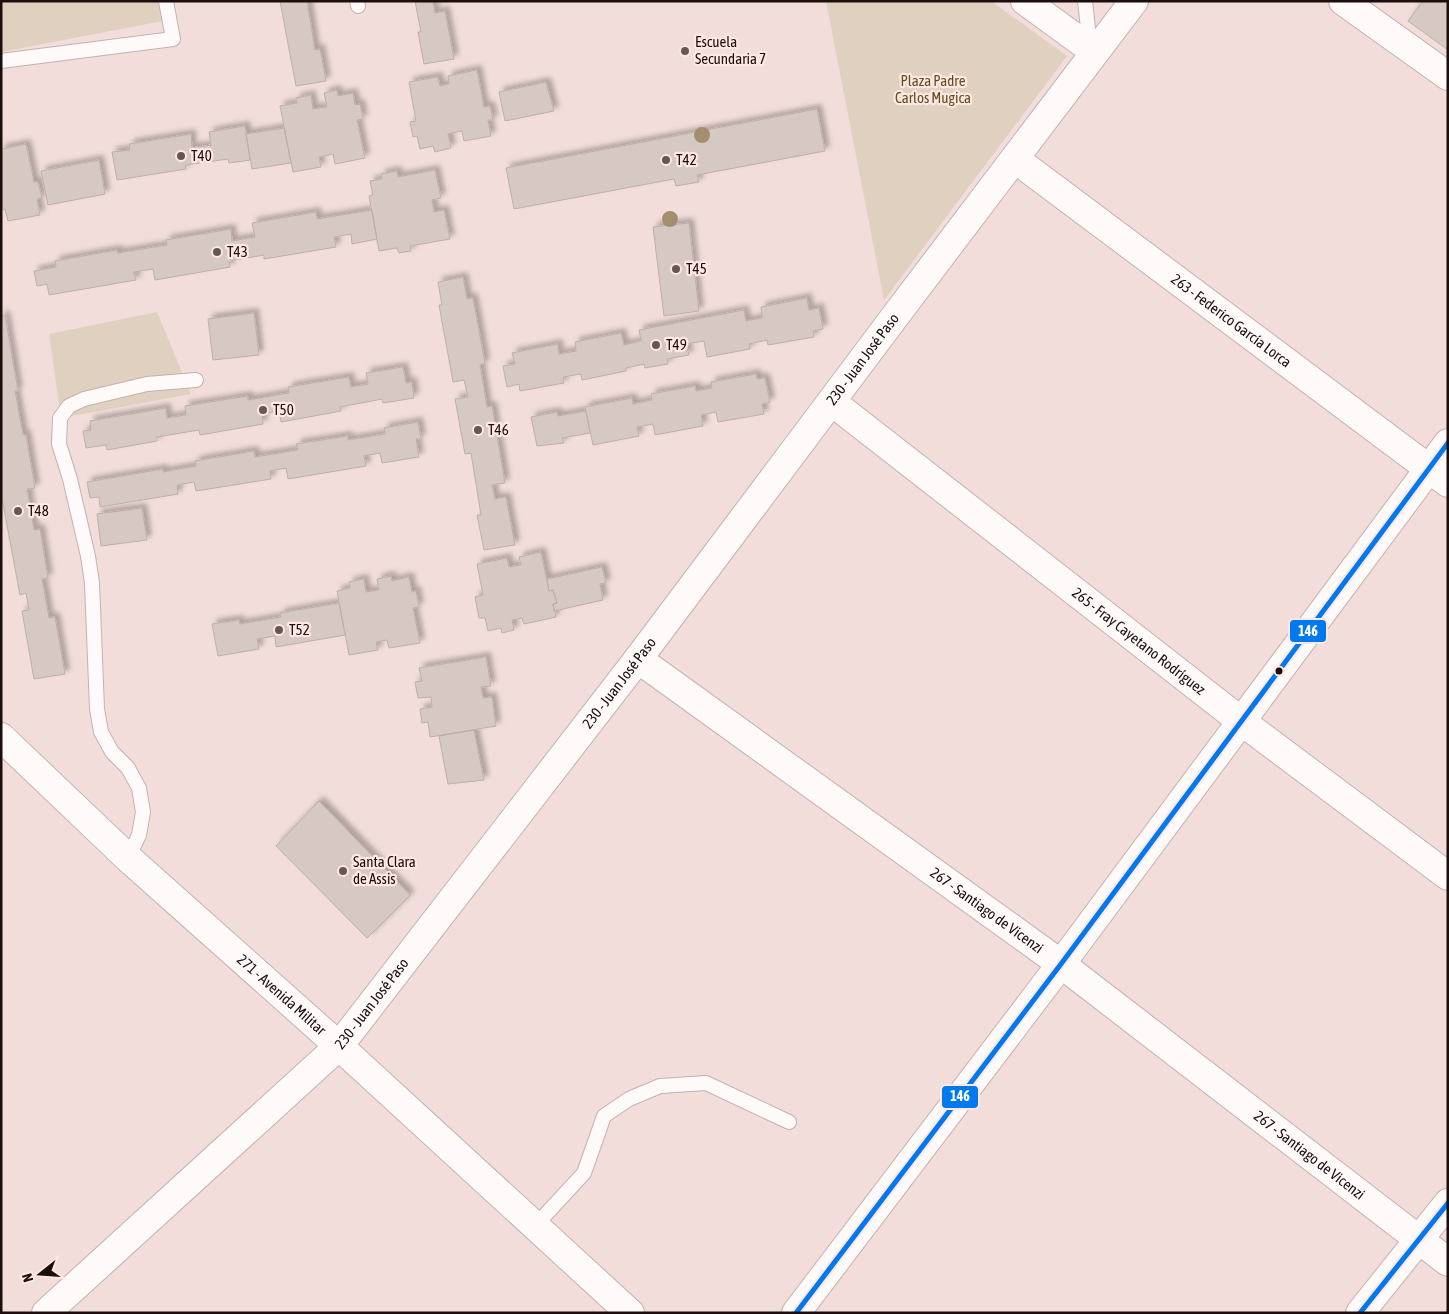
<svg xmlns="http://www.w3.org/2000/svg" width="1449" height="1314" font-family="'Asap Condensed',sans-serif">
<style>
.green{fill:#e0d0c0}
.building{fill:#d6c8c2;stroke:#bdafaa;filter:url(#shadow)}
.lines{fill:none;stroke-linecap:round;stroke-linejoin:round}
.lane-casing{stroke:#c3b2b0;stroke-width:16}
.street-casing{stroke:#c3b2b0;stroke-width:30}
.lane{stroke:#fdfaf9;stroke-width:14}
.street{stroke:#fdfaf9;stroke-width:28}
.bus-1-casing{stroke:#ffe7e4;stroke-width:9}
.bus-1{stroke:#0079ef;stroke-width:5}
.tree{fill:#a38f70}
.poi-dot{fill:#665655;stroke:#ffe7e4;stroke-width:2}
.bus-dot{fill:#1b0e0d;stroke:#ffe7e4;stroke-width:2}
.labels{text-anchor:middle;stroke-width:4.5;stroke-linejoin:round;paint-order:stroke}
.poi-label{font-size:15px;fill:#1b0e0d;stroke:#ffe7e4;text-anchor:start}
.park-label{font-size:15px;fill:#62501a;stroke:#ffe7e4}
.street-label{font-size:15px;fill:#1b0e0d;stroke:#ffe7e4}
.line-badge{stroke:#ffe7e4;stroke-width:2}
.badge-label{font-size:14px;text-anchor:middle;font-weight:bold;fill:#fff}
</style>
<defs>
<filter id="shadow"><feDropShadow dx="4.5" dy="-4.5" stdDeviation="2.5" flood-color="#0004"/></filter>
</defs>
<rect width="100%" height="100%" fill="#f2ddda"/>
<path class="green" d="M1,1H164L168,20L1,52Z
M826,1H991L1067,56L884,300Z
M157,312L191,394L61,418L49,334Z"/>
<path class="building" d="M280,1H307L315,50L320,49L326,81L296,86Z
M415,1H433L435,13L445,11L454,59L424,64L418,32H421Z
M1423,1H1448V50L1408,21Z
M477,70L484,107L490,106L493,120H488L491,136L464,141L462,131L448,134L451,148L435,152L433,146L420,149L417,136L413,137L410,122L416,121L409,82L438,77L440,86L449,84L448,76Z
M546,82L554,111L505,121L499,92Z
M337,90L338,96L353,93L355,105L360,104L363,119L357,120L365,158L335,164L333,154L319,157L321,167L293,172L280,106L297,103L296,98L311,95L313,109L327,107L324,93Z
M817,109L825,151L697,175L699,182L676,186L674,179L514,209L506,168Z
M245,126L250,160L229,163L228,159L185,165L186,169L117,180L112,152L130,150L129,144L191,134L192,148L211,145L209,132Z
M284,128L291,163L252,169L246,134Z
M26,144L34,182H38L42,198L37,199L40,215L8,221L5,209L1,210V149Z
M99,160L105,194L48,205L41,171Z
M435,170L441,198L432,200L434,212L444,210L450,239L410,246L411,251L399,253L397,248L379,251L369,196L373,195L370,181L382,179L381,174L397,171L398,177Z
M372,210L377,239L352,244L351,234L334,237L336,247L264,259V255L229,261L230,267L155,280L153,269L134,272L136,280L49,295L47,284L37,286L34,271L56,267L55,261L117,250L118,253L167,245L166,240L231,229L232,241L255,237L252,223L316,212L317,219Z
M689,223L699,311L664,316L653,227Z
M463,277L467,299L473,298L485,363L480,365L487,407L492,406L505,483L492,485L495,499L506,497L515,545L484,550L477,515H481L471,453L465,454L455,399L468,397L464,380L453,382L439,305H442L438,282Z
M807,298L809,310L819,308L823,329L813,331L814,337L768,345L767,340L749,344L750,349L707,357L704,341L686,344L689,355L667,359L668,364L645,368L644,364L626,368V371L582,380L581,374L563,377L564,383L520,391L519,384L507,387L503,366L515,364L512,353L558,344L559,354L576,351L575,342L621,333L624,345L641,341L639,330L744,310L746,321L762,318L761,307Z
M254,313L259,355L213,360L208,319Z
M5,315L18,391H15L23,435H26L35,488L27,489L34,530L40,529L48,578L42,579L49,618L55,617L65,674L34,679L22,611L29,610L26,593L20,595L1,493V316Z
M403,367L406,383L412,382L414,398L383,403L382,399L340,407L341,411L281,422L279,411L262,414L263,424L200,435L199,430L157,437V441L107,450L106,445L86,448L83,431L91,430L90,421L166,408L167,418L186,415L185,406L248,396V400L289,393L288,387L349,377L351,387L368,384L366,373Z
M756,374L757,379L765,378L770,402L762,404L764,414L718,422L716,412L701,415L703,426L655,435L653,424L637,427L639,436L593,445L585,407L632,398L633,404L652,400L651,394L695,386L696,391L712,388L711,382Z
M586,411L590,433L562,438L564,443L537,446L531,417L557,412L558,416Z
M418,422L421,439H416L419,457L382,463L380,453L364,456L366,466L288,479L286,468L270,471L271,479L196,491L194,482L177,485L178,494L100,507L99,497L90,498L87,482L163,469V472L196,466L195,461L254,451L255,457L298,450L296,444L348,436V440L385,434L384,428Z
M142,508L147,540L101,546L97,514Z
M541,552L549,591L553,590L557,603L553,604L556,617L524,624L522,618L512,620L514,630L502,633L501,628L488,631L485,618H479L475,597L483,595L477,564L507,558L509,567L521,565L519,557Z
M602,567L606,583L600,584L603,600L554,611L553,604L557,603L553,590L549,591L547,579Z
M391,576L392,581L409,577L412,592L416,591L419,607L413,608L420,643L389,648L387,640L376,642L378,650L349,655L337,591L350,588L349,582L364,579L366,592L379,590L377,579Z
M339,603L345,635L276,647L275,636L257,639L259,649L218,656L212,624L239,620L240,624L281,617L280,613Z
M486,657L491,686L481,687L483,698L492,697L496,726L430,737L428,722L422,723L420,709L432,707L431,697L418,698L415,682L422,681L419,668Z
M474,730L484,780L448,784L439,736Z
M319,801L410,895L367,938L276,846Z"/>
<g class="lines">
<defs>
<path id="lane" d="M357,1L358,6
M1085,1L1090,47
M1,61L173,39L166,1
M128,858L139,835L143,812L139,788L128,768L112,752L101,732L97,709L92,583L88,556L70,479L59,444L60,418L69,406L84,399L147,384L196,380
M536,1225L584,1173L604,1116L629,1099L660,1086L706,1083L789,1122"/>
<g id="street">
<path d="M1025,1L1095,52"/>
<path d="M1343,1L1448,76"/>
<path id="s1" d="M1015,159L1448,483"/>
<path id="s2" d="M832,402L1241,721L1448,876"/>
<path id="s3" d="M638,659L1061,964L1448,1262"/>
<path id="s4" d="M1,737L128,858L339,1046L630,1313"/>
<path id="s5" d="M46,1313L339,1046L638,659L899,311L1134,1"/>
<path d="M796,1313L1061,964L1448,443"/>
<path d="M1360,1313L1448,1203"/>
</g>
</defs>
<use href="#lane" class="lane-casing"/>
<use href="#street" class="street-casing"/>
<use href="#lane" class="lane"/>
<use href="#street" class="street"/>
<defs>
<path id="bus-1" d="M796,1313L1061,964L1448,443
M1360,1313L1448,1203"/>
</defs>
<use href="#bus-1" class="bus-1-casing"/>
<use href="#bus-1" class="bus-1"/>
</g>
<g class="tree">
<circle cx="702" cy="135" r="8"/>
<circle cx="670" cy="219" r="8"/>
</g>
<g class="poi-dot">
<circle cx="685" cy="51" r="5"/>
<circle cx="181" cy="156" r="5"/>
<circle cx="666" cy="160" r="5"/>
<circle cx="217" cy="252" r="5"/>
<circle cx="676" cy="269" r="5"/>
<circle cx="656" cy="345" r="5"/>
<circle cx="263" cy="410" r="5"/>
<circle cx="478" cy="430" r="5"/>
<circle cx="18" cy="511" r="5"/>
<circle cx="279" cy="630" r="5"/>
<circle cx="343" cy="871" r="5"/>
</g>
<circle class="bus-dot" cx="1279" cy="671" r="4.5"/>
<g class="labels">
<g class="poi-label">
<text x="695" y="47">Escuela<tspan x="695" dy="17">Secundaria 7</tspan></text>
<text x="191" y="161">T40</text>
<text x="676" y="165">T42</text>
<text x="227" y="257">T43</text>
<text x="686" y="274">T45</text>
<text x="666" y="350">T49</text>
<text x="273" y="415">T50</text>
<text x="488" y="435">T46</text>
<text x="28" y="516">T48</text>
<text x="289" y="635">T52</text>
<text x="353" y="867">Santa Clara<tspan x="353" dy="17">de Assis</tspan></text>
</g>
<g class="park-label">
<text x="933" y="86">Plaza Padre<tspan x="933" dy="17">Carlos Mugica</tspan></text>
</g>
<g class="street-label">
<text dy="5" stroke="none"><textPath href="#s1" startOffset="270">263 - Federico García Lorca</textPath></text>
<text dy="5" stroke="none"><textPath href="#s5" startOffset="1260">230 - Juan José Paso</textPath></text>
<text dy="5" stroke="none"><textPath href="#s2" startOffset="389">265 - Fray Cayetano Rodríguez</textPath></text>
<text dy="5" stroke="none"><textPath href="#s5" startOffset="855">230 - Juan José Paso</textPath></text>
<text dy="5" stroke="none"><textPath href="#s3" startOffset="430">267 - Santiago de Vicenzi</textPath></text>
<text dy="5" stroke="none"><textPath href="#s4" startOffset="381">271 - Avenida Militar</textPath></text>
<text dy="5" stroke="none"><textPath href="#s5" startOffset="450">230 - Juan José Paso</textPath></text>
<text dy="5" stroke="none"><textPath href="#s3" startOffset="835">267 - Santiago de Vicenzi</textPath></text>
</g>
</g>
<g class="line-badge">
<rect x="1289" y="619" width="38" height="24" rx="5" fill="#0079ef"/>
<rect x="941" y="1085" width="38" height="24" rx="5" fill="#0079ef"/>
</g>
<g class="badge-label">
<text x="1308" y="636">146</text>
<text x="960" y="1101">146</text>
</g>
<rect width="1449" height="1314" fill="none" stroke="#1b0e0d" stroke-width="5"/>
<g transform="translate(40 1274) rotate(253)" stroke="#ffe7e4" stroke-width="4" paint-order="stroke">
<path d="M0-4L9 19L0 12L-9 19Z" fill="#1b0e0d"/>
<text y="-8" font-size="14" font-weight="bold" text-anchor="middle" fill="#1b0e0d">N</text>
</g>
</svg>
